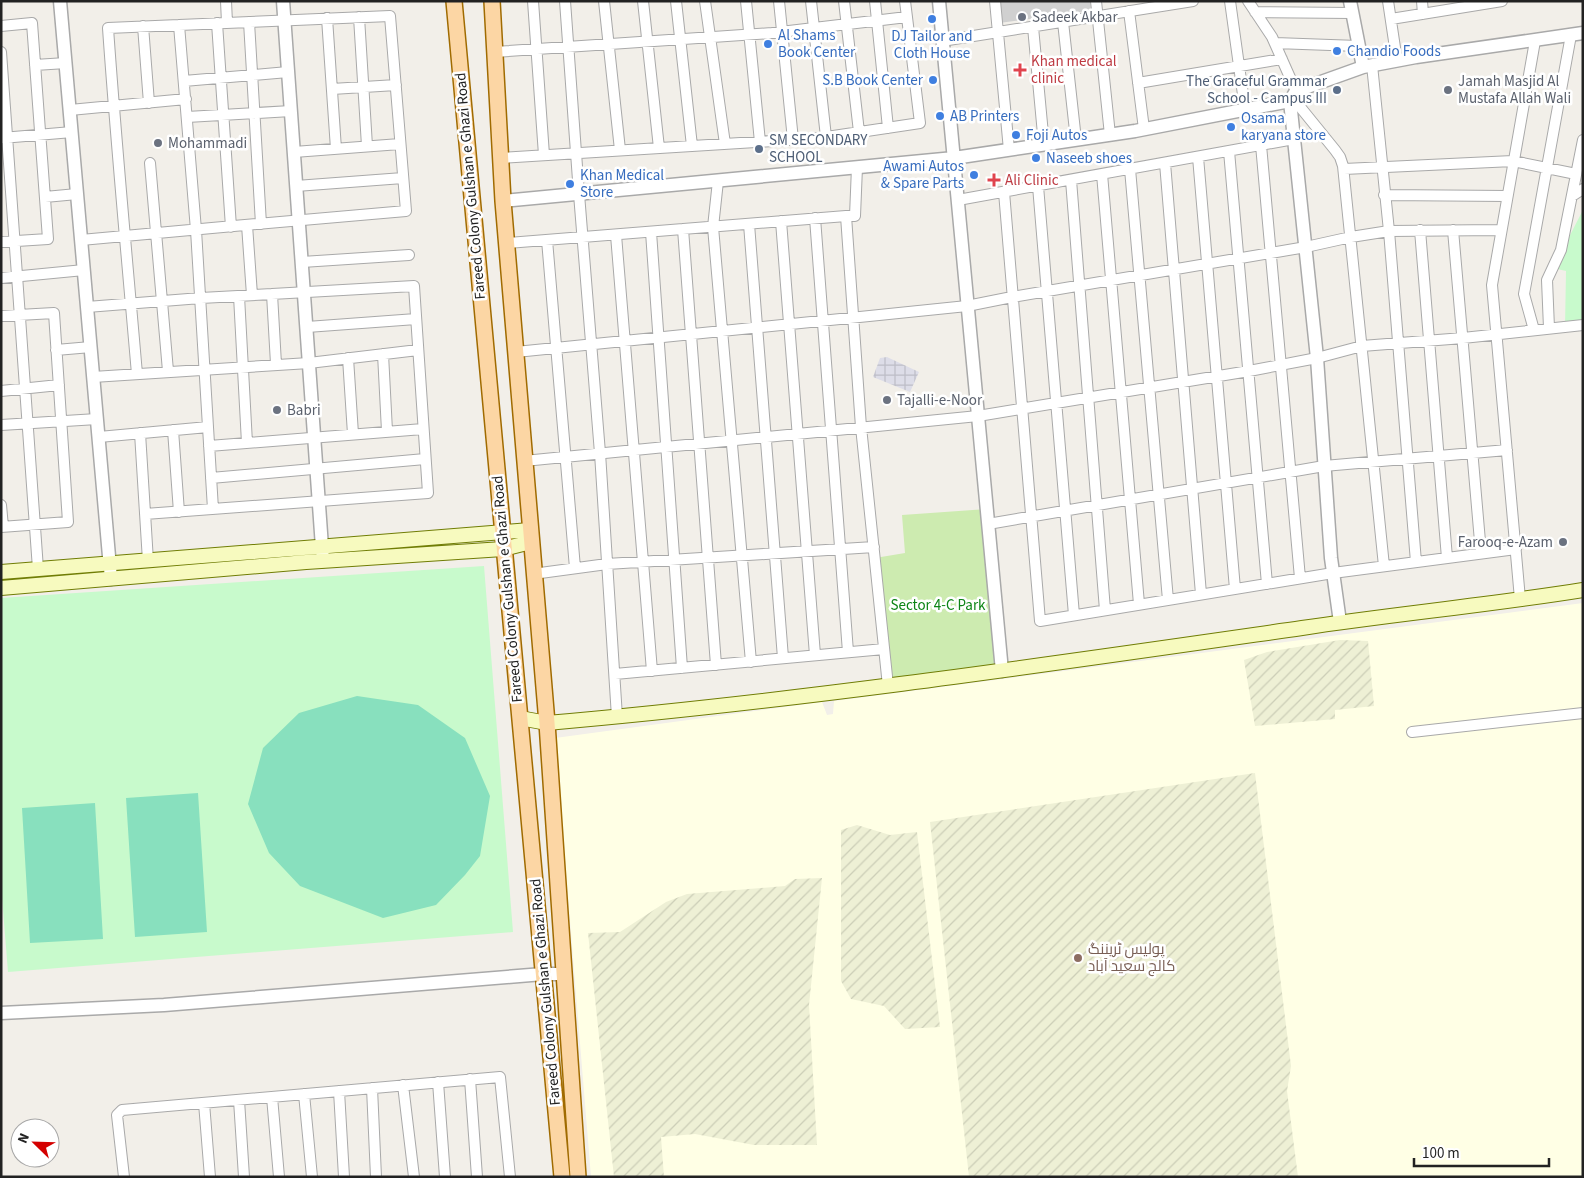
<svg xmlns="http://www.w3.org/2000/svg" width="1584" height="1178" font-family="'Source Sans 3',Cairo,sans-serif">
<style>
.education{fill:#ffffe5}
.religious{fill:#d0d0d0}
.farmland{fill:url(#farmland-furrows)}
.park{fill:#c8facc}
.garden{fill:#cdebb0}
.pitch{fill:#88e0be}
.plaza{fill:url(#plaza-grid)}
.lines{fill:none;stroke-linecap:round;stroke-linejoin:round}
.minor-casing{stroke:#a9a9a9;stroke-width:12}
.tertiary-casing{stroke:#a9a9a9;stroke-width:15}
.secondary-casing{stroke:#707d05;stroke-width:16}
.primary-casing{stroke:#a06b00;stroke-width:18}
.minor{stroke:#fff;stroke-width:10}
.tertiary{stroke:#fff;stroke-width:12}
.secondary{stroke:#f7fabf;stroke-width:14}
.primary{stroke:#fcd6a4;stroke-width:15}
.worship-dot{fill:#6b7280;stroke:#fff;stroke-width:2}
.shop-dot{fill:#3f7fe0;stroke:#fff;stroke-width:2}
.health-dot{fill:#e0444e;stroke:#fff;stroke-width:2}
.service-dot{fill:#5c6f8a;stroke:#fff;stroke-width:2}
.education-dot{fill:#8d6e63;stroke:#fff;stroke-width:2}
.labels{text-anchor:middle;stroke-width:5;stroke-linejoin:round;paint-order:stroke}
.worship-label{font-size:15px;fill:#5b616d;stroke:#fff;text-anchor:start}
.shop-label{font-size:15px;fill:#366cbe;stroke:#fff;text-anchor:start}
.health-label{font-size:15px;fill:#be3a42;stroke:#fff;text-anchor:start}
.service-label{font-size:15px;fill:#4e5e75;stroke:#fff;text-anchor:end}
.street-label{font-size:15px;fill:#222;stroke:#fff}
.park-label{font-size:15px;fill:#0c8416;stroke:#fff}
.education-label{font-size:15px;fill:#785e54;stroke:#fff;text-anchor:start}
</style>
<defs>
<pattern id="farmland-furrows" width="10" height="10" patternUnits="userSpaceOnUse" patternTransform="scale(1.25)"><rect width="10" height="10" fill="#eef0d5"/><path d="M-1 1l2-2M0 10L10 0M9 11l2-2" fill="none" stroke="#ccceb7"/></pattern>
<pattern id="plaza-grid" width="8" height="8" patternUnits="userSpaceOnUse" patternTransform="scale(1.25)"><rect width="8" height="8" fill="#dddde8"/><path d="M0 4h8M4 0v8" fill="none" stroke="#bdbdc7"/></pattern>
</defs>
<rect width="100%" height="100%" fill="#f2efe9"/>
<path class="education" d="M1583,603V1177H591L555,738L822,702L827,715L833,714L834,701Z"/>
<path class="religious" d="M997,1H1090L1091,11L999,23Z"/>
<path class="farmland" d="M1340,640L1368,641L1374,706L1335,710V719L1255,726L1244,660L1267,652Z
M1255,773L1291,1066L1287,1091L1298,1177H969L930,822Z
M857,825L890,835L917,832L940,1027L905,1029L884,1006L851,999L841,981V830Z
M822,878L809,1005L817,1145H754L695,1134L661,1137L664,1177H614L588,933L620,932L666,902L687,894L785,886L795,879Z"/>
<path class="park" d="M1583,210V325L1565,327L1566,271L1553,268Z
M484,566L513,932L8,972L1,885V598Z"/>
<path class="garden" d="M987,509L1002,671L888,686L875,558L905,553L902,515Z"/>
<path class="pitch" d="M357,696L418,705L465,738L490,796L480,856L465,875L436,905L383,918L300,886L269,853L248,804L263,748L299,713Z
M198,793L207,932L135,937L126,798Z
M95,803L103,939L30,943L22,808Z"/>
<path class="plaza" d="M887,357L919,372L910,392L873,377L880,358Z"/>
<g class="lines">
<defs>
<path id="minor" d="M226,1L227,23
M533,1L544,155
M565,1L579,194L600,453L617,717
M604,1L620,150
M643,1L659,148
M676,1L692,146
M705,1L725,144
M746,1L760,142
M779,1L793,140
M811,1L826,137
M844,1L859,132
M875,1L888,128
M995,1L1009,150
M1096,1L1110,135
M1230,1L1245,109
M1248,1L1272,37L1296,91
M1388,1L1397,61
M1422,1L1423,14
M1129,11L1144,129
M1255,12L1352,13
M359,17L367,146
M327,18L336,149
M1391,19L1502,1
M249,22L261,224
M1063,22L1076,140
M217,23L231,227
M179,25L196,230L213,509
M1,26L32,23L48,239L1,242
M143,26L149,103
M1033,27L1044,145
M942,41L1193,1
M1275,43L1358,46
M1,52L38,569
M495,52L772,33L907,17
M35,65L66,63
M1372,65L1389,231L1416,562
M184,81L288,72
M1138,83L1282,59
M332,89L396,85
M1292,97L1335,150L1340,157L1343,166L1384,566
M70,110L186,99
M187,117L291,111
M2,138L72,132
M1261,145L1300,578
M1229,151L1267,584
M294,152L400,144
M1198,157L1235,589
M501,158L820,138L920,123L905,1
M150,163L168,371
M1165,163L1201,594
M857,167L855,216H846L861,427L888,686
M1130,169L1168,600
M1344,169L1513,161L1576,174
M1102,174L1139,604
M1071,180L1105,610
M718,181L713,227L751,662
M296,186L403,178
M1038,186L1074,615
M1004,192L1040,621L1333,573L1516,549
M1384,195L1507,196
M1572,196L1583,189
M45,197L77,194
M958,200L1294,139
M815,218L848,652
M781,221L815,655
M749,224L783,658
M247,225L252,295
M683,229L716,665
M1420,230L1447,558
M1453,230L1481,553
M651,232L682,668
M616,235L652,671
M81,240C189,230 298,220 406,211L390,16L108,28C116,143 127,258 137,374
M547,240L575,568
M507,243L846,216
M302,262L409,255
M1,278L84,270
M272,294L276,364
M239,296L247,443
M87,307L201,298L414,286L428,493L145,514
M1,316L54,313L68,522L1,527
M307,327L416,319
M1549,328L1547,280L1561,250L1583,140
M1534,330L1524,294L1571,35
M56,350L91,347
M516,352L967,306L1012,297L1306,247L1351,237L1389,231L1501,230
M383,354L387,431
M348,358L353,434
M93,377L309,363L418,350
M1,391L59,385
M1,425L97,419
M173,430L179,512
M140,433L148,561
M99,437L208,427
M209,446L423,429
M524,461L978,416L1249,371L1317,358L1362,346L1463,338L1583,325
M211,478L425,459
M1,505L3,527
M988,524L1324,466L1507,450
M533,574L607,564L874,547
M1520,599L1492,285L1535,41
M615,674L884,649
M1412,732L1583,713
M470,1079L477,1177
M438,1082L445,1177
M403,1085L414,1177
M372,1088L376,1177
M339,1091L344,1177
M304,1094L312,1177
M272,1097L279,1177
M239,1100L244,1177
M204,1103L210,1177
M124,1177L117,1115L122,1110L500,1077L510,1177"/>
<path id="tertiary" d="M60,1L111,579
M283,1L323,561
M939,1L1002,671
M1350,1L1363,67
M1290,101L1317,358L1331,558L1340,622
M503,201L954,158L1135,131L1290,101L1296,91L1363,67L1416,57L1583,33
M1,1013L164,1005L543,974H563"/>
<path id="secondary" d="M1,572L530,530
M1,588L306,562L503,549L531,542
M520,718L547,723C800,701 1051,664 1302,628C1395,614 1490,605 1583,590"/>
<path id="primary" d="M454,1L562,1177
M492,1L503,201L547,723L578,1177"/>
</defs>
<use href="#minor" class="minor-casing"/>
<use href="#tertiary" class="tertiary-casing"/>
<use href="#secondary" class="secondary-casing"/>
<use href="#primary" class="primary-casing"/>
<use href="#minor" class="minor"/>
<use href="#tertiary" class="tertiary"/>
<use href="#secondary" class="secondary"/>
<use href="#primary" class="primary"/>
</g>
<g class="worship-dot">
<circle cx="1022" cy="17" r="5"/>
<circle cx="1448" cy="90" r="5"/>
<circle cx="158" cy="143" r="5"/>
<circle cx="887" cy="400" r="5"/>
<circle cx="277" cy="410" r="5"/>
<circle cx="1563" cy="542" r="5"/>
</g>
<g class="shop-dot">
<circle cx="932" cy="19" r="5"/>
<circle cx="768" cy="44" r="5"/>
<circle cx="1337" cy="51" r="5"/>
<circle cx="933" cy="80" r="5"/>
<circle cx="940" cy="116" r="5"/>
<circle cx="1231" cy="127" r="5"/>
<circle cx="1016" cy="135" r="5"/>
<circle cx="1036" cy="158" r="5"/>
<circle cx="974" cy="175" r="5"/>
<circle cx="570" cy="184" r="5"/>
</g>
<g class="health-dot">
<path d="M1017.5 62.5h5v5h5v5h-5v5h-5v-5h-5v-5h5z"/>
<path d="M991.5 172.5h5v5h5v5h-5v5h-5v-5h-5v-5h5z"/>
</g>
<g class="service-dot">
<circle cx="1337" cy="90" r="5"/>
<circle cx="759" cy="149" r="5"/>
</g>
<circle class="education-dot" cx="1078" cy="958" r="5"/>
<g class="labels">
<g class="worship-label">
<text x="1032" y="22">Sadeek Akbar</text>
<text x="1458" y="86">Jamah Masjid Al<tspan x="1458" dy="17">Mustafa Allah Wali</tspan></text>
<text x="168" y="148">Mohammadi</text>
<text x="897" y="405">Tajalli-e-Noor</text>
<text x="287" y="415">Babri</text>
<text x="1553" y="547" text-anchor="end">Farooq-e-Azam</text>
</g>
<g class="shop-label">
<text x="778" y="40">Al Shams<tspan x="778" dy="17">Book Center</tspan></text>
<text x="932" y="41" text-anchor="middle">DJ Tailor and<tspan x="932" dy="17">Cloth House</tspan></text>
<text x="1347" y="56">Chandio Foods</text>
<text x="923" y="85" text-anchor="end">S.B Book Center</text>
<text x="950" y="121">AB Printers</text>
<text x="1241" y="123">Osama<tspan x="1241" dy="17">karyana store</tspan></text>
<text x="1026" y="140">Foji Autos</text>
<text x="1046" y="163">Naseeb shoes</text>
<text x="964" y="171" text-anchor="end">Awami Autos<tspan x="964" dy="17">&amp; Spare Parts</tspan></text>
<text x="580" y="180">Khan Medical<tspan x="580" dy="17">Store</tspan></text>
</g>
<g class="health-label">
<text x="1031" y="66">Khan medical<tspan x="1031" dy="17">clinic</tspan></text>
<text x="1005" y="185">Ali Clinic</text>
</g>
<g class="service-label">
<text x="1327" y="86">The Graceful Grammar<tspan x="1327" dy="17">School - Campus III</tspan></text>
<text x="769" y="145" text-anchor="start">SM SECONDARY<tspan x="769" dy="17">SCHOOL</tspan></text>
</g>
<g class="street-label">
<text transform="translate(470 186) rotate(-95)" y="5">Fareed Colony Gulshan e Ghazi Road</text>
<text transform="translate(507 589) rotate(-95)" y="5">Fareed Colony Gulshan e Ghazi Road</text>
<text transform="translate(545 992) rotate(-95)" y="5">Fareed Colony Gulshan e Ghazi Road</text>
</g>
<g class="park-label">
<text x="938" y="610">Sector 4-C Park</text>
</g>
<g class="education-label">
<text x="1088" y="954">پولیس ٹریننگ<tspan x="1088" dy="17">کالج سعید آباد</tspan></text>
</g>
</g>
<rect width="1584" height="1178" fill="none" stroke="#222222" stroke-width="5"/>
<g transform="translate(35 1143) rotate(293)"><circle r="24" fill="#ffffff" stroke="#a7a7a7"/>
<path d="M0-4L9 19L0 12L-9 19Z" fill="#d40000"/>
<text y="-8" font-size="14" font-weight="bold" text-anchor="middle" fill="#222222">N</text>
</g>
<path d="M1414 1158v8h135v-8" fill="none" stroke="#222222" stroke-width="2.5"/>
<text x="1422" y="1158" font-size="15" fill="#222222" stroke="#ffffff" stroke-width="4" paint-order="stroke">100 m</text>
</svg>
